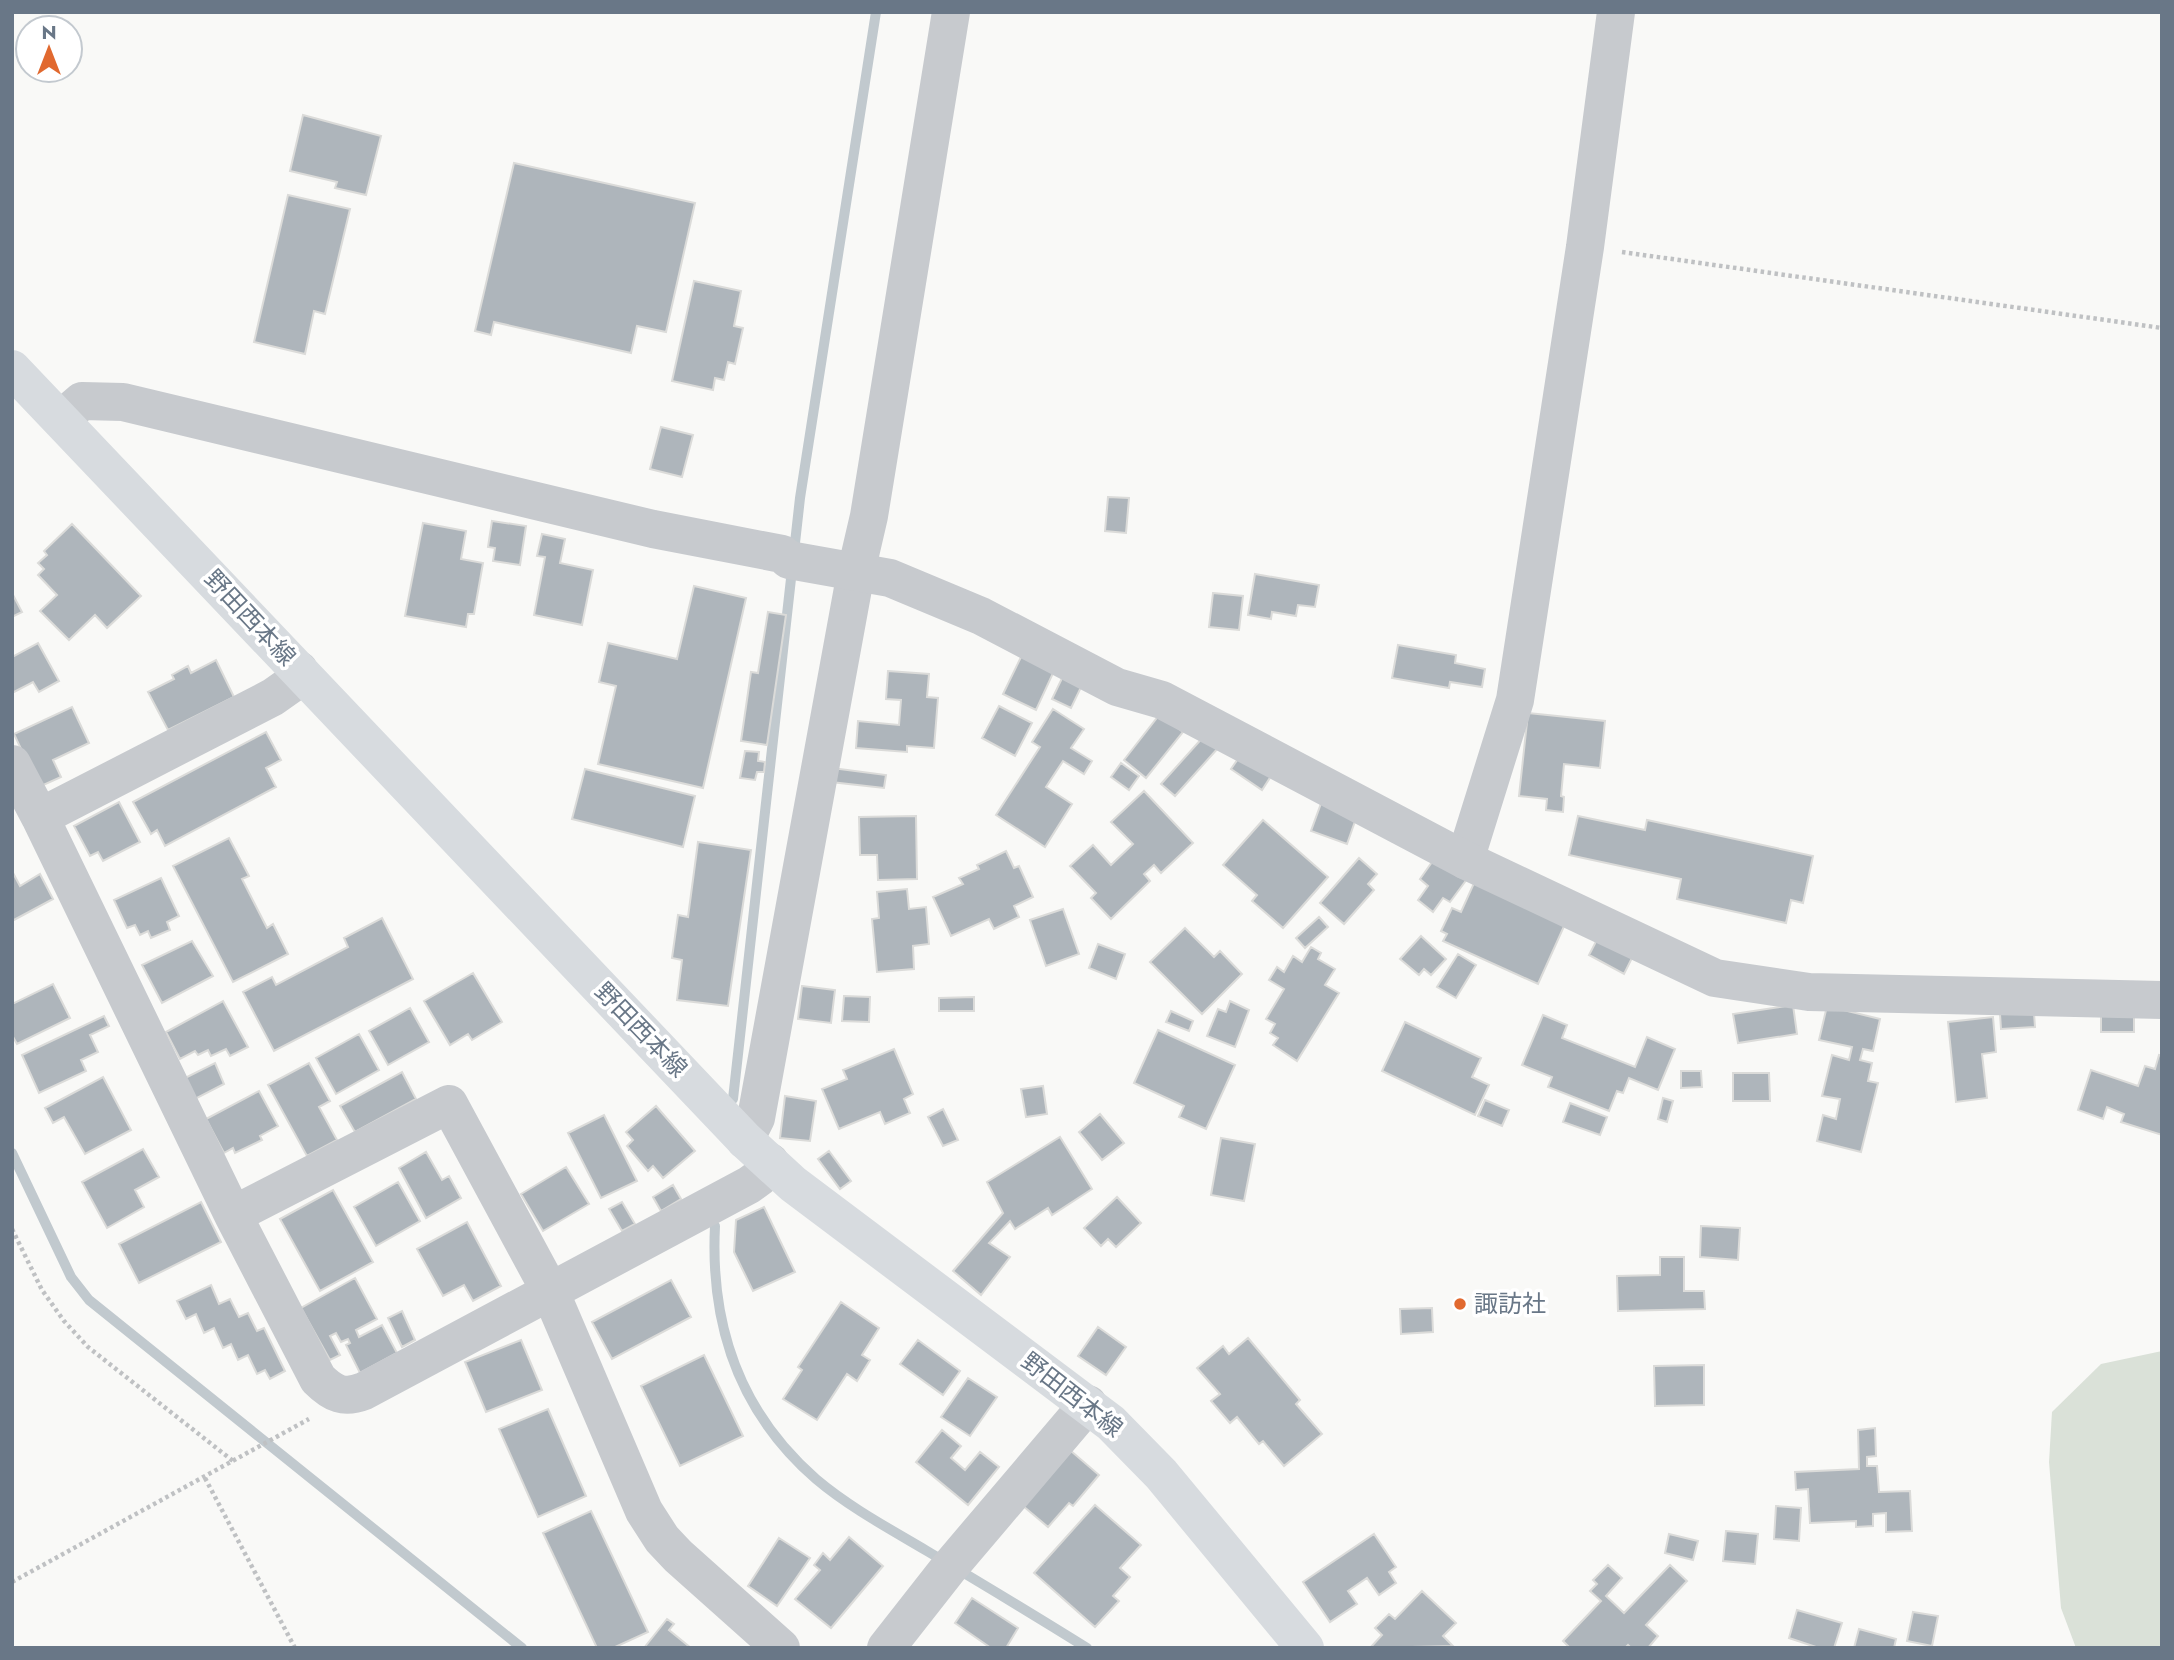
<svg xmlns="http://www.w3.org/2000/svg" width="2174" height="1660" font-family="Jost,'Noto Sans JP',sans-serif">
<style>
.green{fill:#dae1d8}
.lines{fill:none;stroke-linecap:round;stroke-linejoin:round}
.stream{stroke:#c1c9ce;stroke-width:10}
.building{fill:#aeb5bb;stroke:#dbdbd9;stroke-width:2}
.path{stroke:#bfc1c3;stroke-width:4.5;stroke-dasharray:3.5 3.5;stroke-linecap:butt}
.minor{stroke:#c7cace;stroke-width:38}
.tertiary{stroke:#c7cace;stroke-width:38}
.secondary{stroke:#d7dbdf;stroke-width:38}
.poi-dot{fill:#e1692f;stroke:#fff;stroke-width:2.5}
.labels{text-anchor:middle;stroke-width:7;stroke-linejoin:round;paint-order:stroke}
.street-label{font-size:24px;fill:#697787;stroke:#fff}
.poi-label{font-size:24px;fill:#697787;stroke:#fff;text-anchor:start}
</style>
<rect width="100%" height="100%" fill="#f9f9f7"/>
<path class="green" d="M2162,1351V1648H2076L2061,1608L2049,1462L2052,1412L2101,1364Z"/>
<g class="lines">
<path class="stream" d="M733,1099L800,498L876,12
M12,1153L71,1277L89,1300L522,1648
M715,1226C710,1326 739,1412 816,1479C849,1507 890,1529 927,1551C981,1583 1034,1615 1087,1648"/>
</g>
<path class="building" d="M303,115L381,136L366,195L335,188L337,182L290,171Z
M514,163L695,203L666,332L637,326L631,353L494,322L491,335L475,331Z
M288,195L350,209L325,314L314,311L305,354L254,342Z
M694,281L741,291L734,326L743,328L735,364L728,362L724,380L715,378L713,390L672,381Z
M661,427L693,435L682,477L650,469Z
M1108,497L1129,498L1126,533L1105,531Z
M492,521L526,526L520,565L493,561L495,548L488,547Z
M423,523L466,531L461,559L483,563L474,614H468L466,627L405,616Z
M72,524L141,596L107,628L95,615L69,640L40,611L57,595L38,575L44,569L38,563L47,555L44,551Z
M542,534L565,539L560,563L593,570L582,625L534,615L545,557L537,556Z
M1255,574L1319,585L1315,607L1298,605L1296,616L1272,612L1271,619L1248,615Z
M694,586L746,598L703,788L598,764L616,686L599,682L608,643L677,659Z
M12,593L22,612L12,617Z
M1213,593L1243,596L1239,630L1209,627Z
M768,612L786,615L767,745L741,741L751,672L758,673Z
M38,643L59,681L39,692L33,682L12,693V657Z
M1398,645L1456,655L1455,663L1485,669L1482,687L1450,682L1449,688L1392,678Z
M1022,655L1054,671L1036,710L1003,694Z
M216,660L234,697L168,730L148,692L174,679L172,675L188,666L191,673Z
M888,671L929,674L927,697L938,698L934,748L907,746V752L856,748L858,721L899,725L901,700L886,699Z
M1065,672L1084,681L1071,708L1052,699Z
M999,706L1032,723L1015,756L982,738Z
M72,707L89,743L53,760L61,777L39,787L14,734Z
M1053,709L1084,729L1071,748L1092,761L1084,774L1063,761L1046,787L1072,804L1045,847L996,815L1040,747L1032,742Z
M1528,713L1605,721L1600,768L1564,764L1561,796L1564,797L1563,812L1546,810L1547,799L1519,796Z
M1160,714L1183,732L1146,778L1124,760Z
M266,732L281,760L266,768L276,787L165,846L157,830L151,834L133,802Z
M1205,735L1219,747L1175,796L1161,784Z
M745,751L759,752L758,761L765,762L764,772H757L755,780L740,778Z
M1242,753L1273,773L1262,790L1231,769Z
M1121,763L1139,776L1129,790L1111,777Z
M832,768L886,775L884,788L831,782Z
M585,769L695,796L683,847L572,819Z
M1144,791L1193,843L1161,873L1154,865L1144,874L1150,881L1111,919L1091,898L1096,893L1070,866L1093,845L1111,865L1133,844L1111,822Z
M1323,798L1359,810L1347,844L1311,831Z
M119,802L140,842L103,861L98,852L90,856L74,826Z
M916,816L917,879L878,880L877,855H860L859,817Z
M1578,816L1645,830L1647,820L1813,856L1803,903L1791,900L1786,923L1677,899L1681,879L1569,855Z
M1263,820L1328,877L1283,928L1252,901L1257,895L1223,865Z
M229,838L249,876L242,879L267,928L273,924L288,954L233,982L173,866Z
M698,842L751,850L728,1006L677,1000L682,960L672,958L678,915L688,917Z
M1442,848L1473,871L1450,902L1443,898L1433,912L1418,900L1428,886L1420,879Z
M1006,851L1014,868L1019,866L1033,897L1014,906L1019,917L994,929L989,919L951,936L933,897L963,884L959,878L979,869L977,865Z
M1359,858L1377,874L1368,884L1374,890L1344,924L1320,903Z
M12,871L20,886L40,874L53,899L12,921Z
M1479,872L1570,913L1538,984L1443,941L1447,934L1441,931L1452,908L1461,912Z
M161,878L179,916L167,922L170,930L151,938L148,931L140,935L135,925L127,928L114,900Z
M907,889L909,909L926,907L929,944L913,946L914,969L877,972L872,919L879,918L877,892Z
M1063,909L1079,954L1046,966L1030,920Z
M1319,917L1328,927L1305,948L1296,938Z
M382,918L413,979L274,1051L243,992L272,977L276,985L348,947L344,938Z
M1185,928L1214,957L1220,951L1242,974L1202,1014L1150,962Z
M1603,928L1638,946L1624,974L1589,955Z
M1421,936L1446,959L1431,975L1424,969L1419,975L1400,959Z
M192,941L213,976L162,1003L142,965Z
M1098,944L1125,954L1116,979L1089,968Z
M1311,947L1321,953L1318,959L1335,969L1325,985L1339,993L1297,1061L1273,1045L1278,1038L1270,1033L1275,1024L1266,1019L1284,989L1269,980L1277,967L1284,972L1293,956L1302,962Z
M1458,954L1476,965L1456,998L1437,987Z
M473,973L502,1022L472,1040L468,1034L450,1045L424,1001Z
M53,984L70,1018L17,1044L12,1035V1004Z
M802,986L835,990L831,1023L798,1019Z
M844,996L870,997L869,1022L842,1021Z
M974,997V1011H939V998Z
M223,1001L248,1047L230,1056L226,1049L211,1056L208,1050L198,1055L195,1051L180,1059L166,1032Z
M1230,1001L1249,1010L1235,1047L1207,1036L1218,1009L1226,1012Z
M1793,1005L1797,1034L1738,1043L1733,1014Z
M1827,1006L1880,1019L1873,1051L1863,1049L1860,1060L1872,1063L1868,1081L1878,1083L1861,1152L1817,1141L1823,1115L1836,1119L1840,1099L1822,1096L1832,1055L1849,1060L1852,1047L1819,1040Z
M410,1008L429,1042L388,1065L369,1031Z
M1171,1011L1193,1021L1189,1031L1166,1022Z
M2034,1013L2035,1027L2001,1029L2000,1014Z
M1543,1015L1567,1025L1562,1038L1635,1067L1647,1037L1675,1049L1658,1090L1629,1078L1623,1093L1617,1091L1609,1111L1548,1087L1552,1077L1522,1065Z
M2101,1015H2134V1032H2101Z
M104,1016L109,1026L90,1035L98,1052L81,1060L86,1071L39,1093L22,1055Z
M1993,1017L1996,1052L1982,1054L1987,1098L1956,1102L1948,1022Z
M1405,1022L1481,1058L1472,1077L1489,1085L1475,1115L1382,1071Z
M1158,1030L1235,1065L1206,1129L1179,1117L1184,1106L1134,1083Z
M359,1034L379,1070L336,1094L316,1058Z
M894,1049L913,1094L904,1099L910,1113L885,1124L880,1112L839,1129L822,1089L847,1079L843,1070Z
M2159,1055L2162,1056V1135L2121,1122L2124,1114L2107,1107L2103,1119L2078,1110L2091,1070L2138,1086L2145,1066L2155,1069Z
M215,1063L224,1084L195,1099L185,1078Z
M309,1063L330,1101L319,1107L337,1140L307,1156L268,1085Z
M1681,1071H1701L1702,1087L1681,1088Z
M402,1072L416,1099L355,1132L340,1106Z
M1733,1073H1769L1770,1101H1733Z
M103,1077L131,1130L85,1154L64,1117L53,1123L45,1108Z
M1043,1086L1047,1114L1026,1117L1021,1089Z
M259,1091L278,1126L260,1136L262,1140L235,1153L233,1148L224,1153L206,1119Z
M785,1096L816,1101L810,1141L780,1138Z
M1663,1098L1673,1101L1667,1122L1658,1119Z
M1485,1100L1509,1110L1502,1126L1478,1116Z
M1570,1103L1607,1117L1600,1135L1563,1122Z
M656,1106L695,1151L663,1178L653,1166L648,1171L627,1146L633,1140L626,1132Z
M943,1109L958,1140L943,1146L928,1117Z
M1100,1114L1124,1143L1102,1160L1079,1132Z
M604,1115L637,1181L601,1198L568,1133Z
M1060,1137L1092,1189L1052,1215L1048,1208L1015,1229L1010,1221L989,1243L1010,1257L981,1295L953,1271L1003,1213L987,1182Z
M1221,1138L1255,1144L1244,1201L1211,1195Z
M143,1149L159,1177L135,1190L144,1207L107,1228L82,1182Z
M829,1151L851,1181L840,1189L818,1159Z
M426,1152L442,1180L449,1176L461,1198L426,1218L399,1168Z
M566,1167L589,1204L543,1231L521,1194Z
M398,1182L420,1221L376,1246L354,1207Z
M673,1185L681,1199L661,1211L653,1197Z
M333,1190L373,1262L320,1291L280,1219Z
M1117,1197L1141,1223L1116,1247L1108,1239L1101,1246L1084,1228Z
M201,1202L221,1242L139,1283L119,1244Z
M622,1202L635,1224L622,1231L609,1209Z
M764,1207L795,1272L753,1291L734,1252L736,1220Z
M467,1222L501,1286L473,1301L464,1285L443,1296L417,1249Z
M1701,1226L1740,1228L1738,1260L1700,1257Z
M1660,1257H1684V1291H1704L1705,1309L1618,1311L1617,1276L1660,1275Z
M355,1278L377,1319L356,1330L359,1337L382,1325L397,1353L360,1373L346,1345L350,1343L348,1339L341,1342L336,1333L330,1336L340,1355L330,1360L301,1308Z
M671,1280L691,1317L612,1359L592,1322Z
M211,1285L219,1304L230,1299L239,1317L248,1313L257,1331L264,1328L285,1371L270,1379L265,1370L257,1374L248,1355L238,1360L231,1344L223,1348L214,1328L204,1333L196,1314L186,1319L177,1301Z
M841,1302L879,1328L862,1355L870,1360L857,1381L847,1374L817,1420L783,1399L802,1370L798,1367Z
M1432,1308L1433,1332L1401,1334L1400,1309Z
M402,1311L415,1340L402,1347L388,1318Z
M1098,1327L1126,1347L1106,1375L1078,1356Z
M1248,1338L1300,1400L1296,1404L1322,1434L1284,1466L1263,1441L1259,1444L1237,1417L1230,1423L1211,1401L1220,1394L1197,1368L1223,1346L1229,1354Z
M521,1340L542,1390L486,1412L465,1362Z
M918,1340L960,1371L943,1395L900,1364Z
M704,1355L743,1436L680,1466L641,1386Z
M1704,1365V1405L1655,1406L1654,1366Z
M968,1378L997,1397L970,1436L941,1417Z
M548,1409L586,1496L538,1517L499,1429Z
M1875,1428L1876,1456L1867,1457V1466H1877L1879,1492L1910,1491L1912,1531L1886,1532V1513L1873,1514V1526L1856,1527V1521L1810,1523L1808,1489L1796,1490L1795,1472L1859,1469L1858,1430Z
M942,1430L961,1446L951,1458L965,1470L980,1452L999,1467L968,1505L916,1462Z
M1071,1451L1099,1475L1073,1506L1069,1503L1048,1527L1023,1506Z
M1095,1505L1141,1545L1120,1568L1130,1577L1113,1596L1119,1601L1095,1627L1034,1573Z
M1776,1506L1801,1508L1799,1541L1774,1539Z
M591,1511L648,1632L613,1648H597L543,1533Z
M1726,1531L1758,1534L1755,1564L1723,1561Z
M1374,1534L1396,1567L1389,1572L1396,1583L1379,1595L1367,1578L1348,1591L1357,1604L1330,1622L1303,1582Z
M1669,1534L1698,1541L1693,1560L1665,1553Z
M849,1537L883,1566L831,1628L795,1599L820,1570L814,1565L823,1553L830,1560Z
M779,1538L810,1558L777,1606L748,1586Z
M1608,1565L1622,1578L1606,1596L1624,1613L1670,1565L1687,1581L1646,1625L1658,1636L1648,1648H1631L1628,1645L1625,1648H1570L1563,1641L1601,1601L1590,1591L1597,1584L1593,1580Z
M1422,1591L1456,1623L1443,1636L1453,1646L1370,1648L1382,1635L1375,1628L1389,1614L1395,1619Z
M972,1598L1018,1628L1006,1648H991L955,1623Z
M1797,1610L1842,1623L1834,1648H1819L1789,1638Z
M1913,1612L1938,1616L1932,1646L1907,1641Z
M667,1619L674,1624L669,1630L691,1648H644Z
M1859,1629L1896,1639L1894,1648H1854Z"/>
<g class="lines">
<path class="path" d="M1622,252L2162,328
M12,1229L42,1290L64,1321L88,1347L233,1461
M205,1478L295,1648
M12,1582L309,1419"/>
<path class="minor" d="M12,764L40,817L233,1215L318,1379C333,1394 344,1399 364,1391L749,1185L760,1177L770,1162
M40,817L273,697L290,685L299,670
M1465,860L1515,700L1585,247L1616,12
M745,1140L756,1118L856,572
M233,1215L449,1104L550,1291L644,1511L662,1539L678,1556L781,1648
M886,1648L948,1569L1088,1404"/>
<path class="tertiary" d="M61,419L82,401L123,402L653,529L782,554L789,560L890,578L981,616L1117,687L1162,700L1465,860L1715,978L1809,992L2162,1000
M856,572L869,516L951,12"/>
<path class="secondary" d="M12,369L745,1140L793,1184L1111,1423L1161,1474L1305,1648"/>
</g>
<circle class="poi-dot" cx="1460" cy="1304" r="7"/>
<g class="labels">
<g class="street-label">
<text transform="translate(250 618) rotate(47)" y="8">野田西本線</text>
<text transform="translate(641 1030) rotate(46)" y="8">野田西本線</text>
<text transform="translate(1072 1395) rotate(38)" y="8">野田西本線</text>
</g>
<g class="poi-label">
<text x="1474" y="1312">諏訪社</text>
</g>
</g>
<rect width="2174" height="1660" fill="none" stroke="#697787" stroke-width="28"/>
<g transform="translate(49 49)"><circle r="33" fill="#ffffff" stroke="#c3c9cf" stroke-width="2"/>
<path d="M0-5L12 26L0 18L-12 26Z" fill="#e1692f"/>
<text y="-10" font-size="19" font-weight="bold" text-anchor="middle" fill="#697787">N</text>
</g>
</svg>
